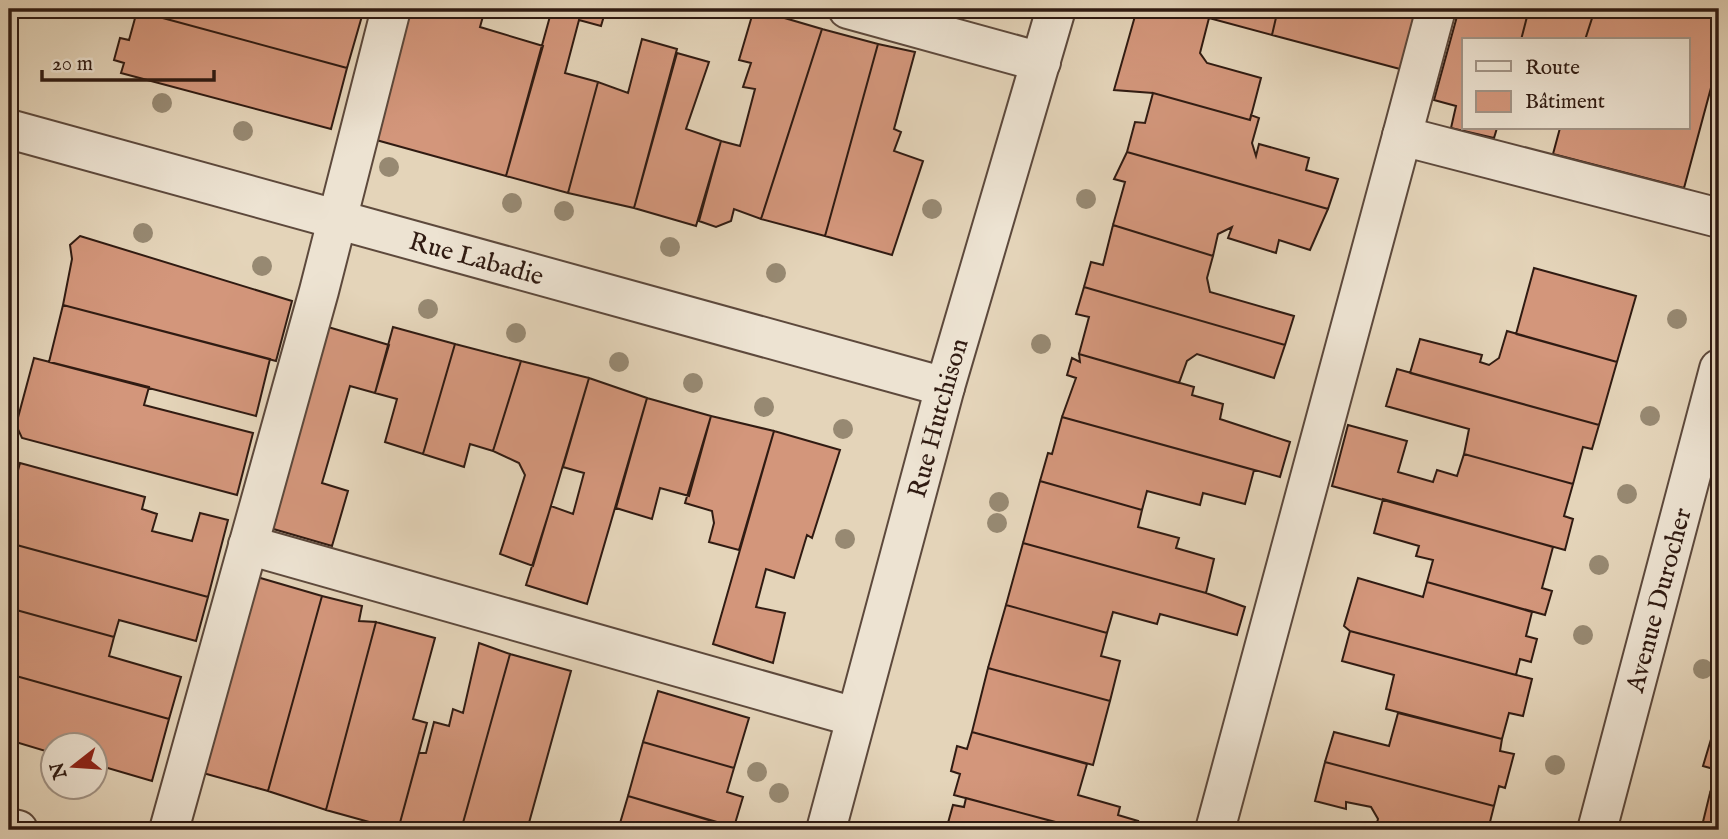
<svg xmlns="http://www.w3.org/2000/svg" width="1728" height="839" font-family="'IM FELL English',serif">
<style>
.building{fill:#d3967b;stroke:#301b12;stroke-width:2}
.lines{fill:none;stroke-linecap:round;stroke-linejoin:round}
.minor-casing{stroke:#5d493c;stroke-width:42}
.minor{stroke:#ede3d2;stroke-width:38}
.tree{fill:#978972}
.labels{text-anchor:middle;stroke-width:7;stroke-linejoin:round;paint-order:stroke}
.street-label{font-size:26px;fill:#301b12;stroke:#ede3d2}
</style>
<rect width="100%" height="100%" fill="#e4d4b9"/>
<filter id="stains"><feTurbulence type="fractalNoise" baseFrequency=".00286" numOctaves="4"/><feColorMatrix values="0 0 0 0 .2 0 0 0 0 .09 0 0 0 0 .02 0 0 0 .5 -.17"/></filter>
<radialGradient id="worn" r=".72"><stop offset=".6" stop-color="#630" stop-opacity="0"/><stop offset="1" stop-color="#630" stop-opacity=".3"/></radialGradient>
<path class="building" d="M138,9H364L347,68L137,11Z
M405,9H485L480,27L543,46L506,176L369,138Z
M552,9H606L601,26L579,20L565,73L598,82L568,193L506,176Z
M754,9L822,29L761,219L734,209L731,221L716,227L699,221L721,141L740,146L755,89L743,87L751,63L739,60Z
M1137,9H1278L1272,35L1209,18L1200,53L1207,63L1261,78L1250,120L1153,93L1114,90Z
M1278,9H1416L1400,69L1272,35Z
M1459,9H1529L1521,40H1464V128H1497L1494,138L1451,128L1456,106L1434,100Z
M1529,9H1595L1585,40H1521Z
M1595,9H1719V58L1684,188L1553,154L1560,128H1688V40H1585Z
M137,11L347,68L331,129L121,73L124,63L114,60L120,38L129,40Z
M822,29L878,44L825,236L761,219Z
M642,39L677,49L634,208L568,193L598,82L628,93Z
M878,44L915,52L894,129L901,132L894,151L923,161L892,255L825,236Z
M677,53L709,62L686,129L721,141L696,226L634,208Z
M1153,93L1250,120L1251,115L1259,118L1252,143L1256,156L1259,144L1309,158L1306,170L1338,179L1328,209L1127,152L1135,122L1145,123Z
M1127,152L1328,209L1310,250L1279,240L1276,253L1228,238L1232,227L1218,234L1213,256L1113,225L1125,182L1114,179Z
M1113,225L1213,256L1207,278L1210,292L1294,316L1285,345L1084,287L1091,262L1103,265Z
M80,236L292,301L276,361L63,305L72,259L70,245Z
M1534,268L1636,296L1617,362L1516,334Z
M1084,287L1285,345L1274,378L1197,354L1187,361L1179,383L1079,354L1089,317L1076,314Z
M63,305L270,359L256,416L49,362Z
M328,327L389,345L375,393L350,386L322,483L348,491L332,546L270,528Z
M393,327L455,344L423,454L385,442L397,399L375,393Z
M1507,331L1617,362L1599,425L1410,373L1420,339L1482,355L1480,362L1489,365L1499,358Z
M455,344L521,361L493,451L470,444L464,467L423,454Z
M1079,354L1194,387L1192,395L1223,404L1220,419L1290,442L1280,477L1062,417L1076,378L1067,375L1072,358L1080,362Z
M34,358L149,387L144,405L253,433L237,495L22,438L16,425Z
M521,361L589,378L533,566L500,554L525,475L519,463L493,451Z
M1397,369L1599,425L1592,449L1583,447L1573,484L1464,454L1469,429L1386,406Z
M589,378L647,398L587,604L526,585L551,506L573,514L584,473L563,467Z
M647,398L711,416L689,496L660,488L652,519L616,508Z
M711,416L774,431L739,550L709,542L714,523L712,511L685,503Z
M1062,417L1254,470L1245,504L1203,493L1200,505L1147,491L1142,510L1040,481L1048,453L1052,454Z
M1348,425L1407,441L1398,472L1433,482L1437,470L1457,476L1464,454L1573,484L1564,516L1573,519L1565,550L1332,486Z
M774,431L840,450L812,538L807,535L794,578L766,569L756,607L785,613L773,663L713,644Z
M20,463L145,497L142,509L157,514L152,531L192,541L200,513L228,520L208,597L9,543V503Z
M1040,481L1142,510L1138,527L1179,538L1176,548L1214,559L1206,593L1023,543Z
M1383,499L1553,547L1542,588L1552,591L1545,615L1427,582L1433,560L1416,556L1419,546L1374,533Z
M1023,543L1206,593L1245,607L1237,635L1160,614L1157,624L1113,612L1107,633L1006,605Z
M13,544L208,597L196,641L119,620L114,637L9,608V558Z
M257,577L322,596L268,791L203,773Z
M1358,578L1423,597L1427,582L1532,612L1526,636L1537,639L1531,662L1520,659L1516,675L1350,631L1344,626Z
M322,596L362,606L359,621L376,622L326,810L268,791Z
M1006,605L1107,633L1101,656L1120,661L1110,701L988,668Z
M9,608L114,637L109,656L181,677L169,719L9,674Z
M376,622L435,638L413,719L427,723L398,830L326,810Z
M1350,631L1532,679L1523,716L1509,713L1502,739L1386,709L1394,675L1342,661Z
M479,643L510,654L461,830H398L419,753H426L434,722L449,726L453,709L463,713Z
M510,654L571,671L527,830H461Z
M988,668L1110,701L1093,765L972,732Z
M9,674L169,719L152,781L94,764V744H52V753L9,740Z
M658,691L749,718L734,768L643,742Z
M1398,713L1502,739L1500,751L1514,754L1505,788L1499,786L1494,806L1325,762L1334,732L1389,746Z
M1715,726L1719,728V796L1710,793L1717,770L1703,766Z
M972,732L1087,764L1078,795L1120,807L1118,815L1138,821L1134,830H1086L954,795L960,774L951,771L957,746L967,749Z
M643,742L734,768L727,792L743,797L734,827L628,796Z
M1325,762L1494,806L1488,830H1375L1378,819L1371,807L1346,802V809L1315,801Z
M1710,793L1719,796V830H1701Z
M628,796L722,824L720,830H618Z
M966,798L1081,829V830H946L953,805L964,807Z"/>
<g class="lines">
<defs>
<g id="minor">
<path d="M848,9L1041,62"/>
<path id="s1" d="M9,129L945,387"/>
<path d="M1402,136L1436,9"/>
<path d="M248,545L855,717"/>
<path d="M9,828L18,830"/>
<path d="M169,830L319,291L391,9"/>
<path id="s2" d="M826,830L945,387L1056,9"/>
<path d="M1215,830L1402,136L1719,218"/>
<path id="s3" d="M1597,830L1719,369"/>
</g>
</defs>
<use href="#minor" class="minor-casing"/>
<use href="#minor" class="minor"/>
</g>
<g class="tree">
<circle cx="162" cy="103" r="10"/>
<circle cx="243" cy="131" r="10"/>
<circle cx="389" cy="167" r="10"/>
<circle cx="1086" cy="199" r="10"/>
<circle cx="512" cy="203" r="10"/>
<circle cx="932" cy="209" r="10"/>
<circle cx="564" cy="211" r="10"/>
<circle cx="143" cy="233" r="10"/>
<circle cx="670" cy="247" r="10"/>
<circle cx="262" cy="266" r="10"/>
<circle cx="776" cy="273" r="10"/>
<circle cx="428" cy="309" r="10"/>
<circle cx="1677" cy="319" r="10"/>
<circle cx="516" cy="333" r="10"/>
<circle cx="1041" cy="344" r="10"/>
<circle cx="619" cy="362" r="10"/>
<circle cx="693" cy="383" r="10"/>
<circle cx="764" cy="407" r="10"/>
<circle cx="1650" cy="416" r="10"/>
<circle cx="843" cy="429" r="10"/>
<circle cx="1627" cy="494" r="10"/>
<circle cx="999" cy="502" r="10"/>
<circle cx="997" cy="523" r="10"/>
<circle cx="845" cy="539" r="10"/>
<circle cx="1599" cy="565" r="10"/>
<circle cx="1583" cy="635" r="10"/>
<circle cx="1703" cy="669" r="10"/>
<circle cx="1555" cy="765" r="10"/>
<circle cx="757" cy="772" r="10"/>
<circle cx="779" cy="793" r="10"/>
</g>
<g class="labels">
<g class="street-label">
<text dy="9" stroke="none"><textPath href="#s1" startOffset="485">Rue Labadie</textPath></text>
<text dy="9" stroke="none"><textPath href="#s2" startOffset="427">Rue Hutchison</textPath></text>
<text dy="9" stroke="none"><textPath href="#s3" startOffset="238">Avenue Durocher</textPath></text>
</g>
</g>
<rect width="1728" height="839" fill="none" stroke="#e4d4b9" stroke-width="35"/>
<rect x="10" y="10" width="1707" height="818" fill="none" stroke="#301b12" stroke-width="3.5"/>
<rect x="18" y="18" width="1693" height="804" fill="none" stroke="#301b12" stroke-width="2"/>
<rect x="1462" y="38" width="228" height="91" fill="#ede3d2" stroke="#a19385" stroke-width="2"/>
<rect x="1476" y="61" width="35" height="10" fill="#ede3d2" stroke="#a19385" stroke-width="2"/>
<text x="1525" y="74" font-size="21" fill="#301b12">Route</text>
<rect x="1476" y="91" width="35" height="21" fill="#d3967b" stroke="#a19385" stroke-width="2"/>
<text x="1525" y="108" font-size="21" fill="#301b12">Bâtiment</text>
<g transform="translate(74 766) rotate(253)"><circle r="33" fill="#ede3d2" stroke="#a19385" stroke-width="2"/>
<path d="M0-5L12 26L0 18L-12 26Z" fill="#8f2418"/>
<text y="-10" font-size="19" font-weight="bold" text-anchor="middle" fill="#301b12">N</text>
</g>
<path d="M42 70v10h172v-10" fill="none" stroke="#301b12" stroke-width="3.5"/>
<text x="52" y="70" font-size="21" fill="#301b12" stroke="#ede3d2" stroke-width="5" paint-order="stroke">20 m</text>
<rect width="100%" height="100%" filter="url(#stains)"/>
<rect width="100%" height="100%" fill="url(#worn)"/>
</svg>
